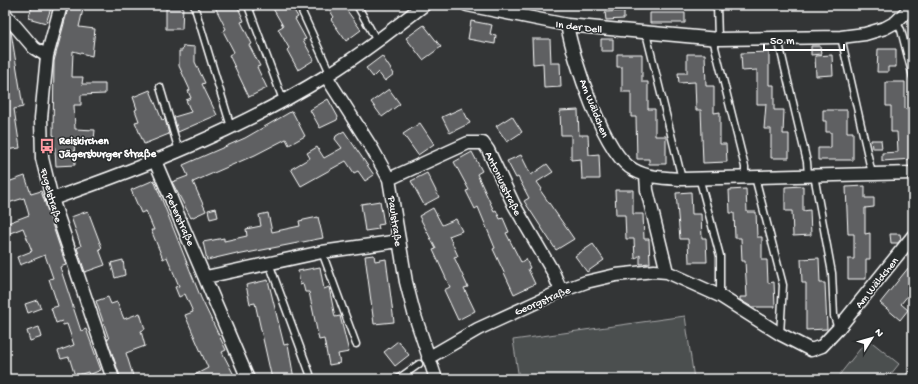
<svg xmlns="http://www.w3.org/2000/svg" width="918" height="384" font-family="'Gochi Hand',sans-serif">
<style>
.green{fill:#4c4f50;stroke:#a6a7a8}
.building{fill:#5f6162;stroke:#fff}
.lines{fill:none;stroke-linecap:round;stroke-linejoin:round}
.service-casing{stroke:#fff;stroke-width:9}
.minor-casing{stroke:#fff;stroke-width:15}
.service{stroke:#2a2d2e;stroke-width:6}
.minor{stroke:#2a2d2e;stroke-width:12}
.labels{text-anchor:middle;stroke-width:3;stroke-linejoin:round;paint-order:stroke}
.street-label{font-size:11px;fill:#fff;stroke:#2a2d2e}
.poi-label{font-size:11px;font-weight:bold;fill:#fff;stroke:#2a2d2e;text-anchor:start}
</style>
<rect width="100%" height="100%" fill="#333536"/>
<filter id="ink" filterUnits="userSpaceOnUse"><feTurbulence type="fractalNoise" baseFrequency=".025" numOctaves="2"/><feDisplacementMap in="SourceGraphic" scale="8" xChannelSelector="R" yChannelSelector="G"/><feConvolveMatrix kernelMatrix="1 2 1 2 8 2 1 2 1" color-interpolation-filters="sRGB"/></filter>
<g filter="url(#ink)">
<path class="green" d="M685,316L694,379H519L513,340Z
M868,339L899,364L887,379H836Z
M913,365V379H903Z"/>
<path class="building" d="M33,5H52L46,23L28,18Z
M69,5H84L79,27L95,29L92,56L73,51L72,77H83L82,84H105V94L81,95V105H74L75,129L95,130L94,140L74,139L75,165L56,166L54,135H53L54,61Z
M166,5L183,6L182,29H166Z
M214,5H237L244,21L241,22L252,44L249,45L260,66L257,67L267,88L249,97L229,55L234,52L223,31L226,29Z
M271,5H291L298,17L295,19L306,39L303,40L314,60L298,70L287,50L289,48L278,29L283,26Z
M326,5H343L361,30L346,41L331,20L334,17Z
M624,11V19L606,20L605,12Z
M650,13H685V23H650Z
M471,21L492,25L490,34L496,35L495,44L468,39Z
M424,25L441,47L423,60L406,38Z
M5,30L11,32L23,107L14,109L20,148L5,150V89L8,88L5,68Z
M532,39H550L551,63H560L561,87L544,88L543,63L533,64Z
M601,39H613V51H601Z
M183,46L195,47V62L205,83L202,84L217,115L178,132L174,117L191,112L186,100L191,98L188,91L190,90L179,66V51H182Z
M811,46H820L821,54L811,55Z
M878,49H896V67H888V72H877Z
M769,52V85H774V110H784L783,134H789V158H771V129H764L766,104H757V70L742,71L741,53Z
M617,54H642V82H648V109H655V136H666V164H649V159H637L636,117H631V92H622V67H617Z
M687,54H705L706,86H714V113L720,112V144H726L727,162L703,163L701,110H696L695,82L679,83L678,73H687Z
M832,55L833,75L816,76L815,56Z
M382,56L394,74L385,81L378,72L373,77L366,68Z
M886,82H905V109H910V140H913V159L882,161V153L898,152L897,132H891V106H886Z
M389,89L400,104L382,117L371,102Z
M150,90L162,120L165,119L169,134L144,144L135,122L139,121L135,110L137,109L133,97Z
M328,99L338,117L337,120L320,128L310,110Z
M462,108L470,123L450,133L442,117Z
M578,110L579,135H588L589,155L599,154L600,179H582L581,159L571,160V135H561L560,111Z
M823,110H847V132H853V160H818V148H831V132H826V121H823Z
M292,111L305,136L289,145L286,139L255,155L193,182L206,211L191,218L172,182L188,176L183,165L245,138Z
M512,116L522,132L507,142L496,126Z
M420,123L434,144L418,155L403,134Z
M344,131L374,175L365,181L358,171L354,173L346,161L301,186L291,169L310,158L307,153L317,147L324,158L342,148L335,139L336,136Z
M871,140H881L882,148H872Z
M472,152L482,171L477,174L494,211L496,210L500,219L503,218L509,232L506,233L521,262L526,259L530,268L528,269L535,284L514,294L493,249L495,248L478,207L475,209L466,191L469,190L454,162Z
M521,155L531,175L547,164L553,172L537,182L542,189L540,190L574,239L556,250L524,201L529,198L518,177L516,178L507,161Z
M427,173L439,197L424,205L411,181Z
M25,176L31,194L41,191L66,265L60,267L81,331L86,329L101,370L89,375L88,372L75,376L69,357L61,359L58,351L74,345L67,324L63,325L62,321L56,323L51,308L58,306L49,279L53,278L45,255L20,265L17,257L32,251L23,228L5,235V224L29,215L24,198L5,204V183Z
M154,180L201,298L226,350L222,352L234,375L226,379H187L208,368L185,315L193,312L185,294L179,297L175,287L179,286L167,257L163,259L151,230H154L146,211L141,213L131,190Z
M803,186V211L810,210L811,235L793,236L792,211H785V187Z
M865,186V198H874V207L865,208V234L870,233V259H866V279H848V259H854V234H848L846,187Z
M746,189L747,212H756L757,237H762V260H767L768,283L774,282L775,307H752L740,300V297H747L745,261H742L741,238H735L734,213H730L729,190Z
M615,190H633V214H643L644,239H649L650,263L640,264V255L635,259L634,239H626L625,215H616Z
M691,192L692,214H701L702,238H706L707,262H689L688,239H680L676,193Z
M380,201L384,224L378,225L379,229L365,231L361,204Z
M216,208L218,217L210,219L208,210Z
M433,208L442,225L456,219L462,231L449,236L458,256L454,257L468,287L464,288L475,311L458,320L444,290L450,287L433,250L436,249L419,216Z
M88,211L102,248L99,249L105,265L85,272L77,248L81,246L71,217Z
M268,213L272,232L300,226L299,221L318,217L323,238L237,255V253L207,260L203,242L224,238V241L247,236L246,229L261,226L259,215Z
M890,234H900L901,239L898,243H891Z
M593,244L604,260L587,272L575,256Z
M374,255L375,261L386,259L394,322L374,324L365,256Z
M819,258L820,283H825L827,329L806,330V283H802L801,259Z
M123,260L125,275L115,278L111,263Z
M913,262V289L901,304L908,310L900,320L880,303Z
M320,267L324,289L329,287L335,317L340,316L349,352L338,354L340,363L329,365L324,339L319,340L309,292H305L303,284L300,285L298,271Z
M268,280L284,345L288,344L294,379H272L255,303L250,304L246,285Z
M108,297L111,304L117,302L124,319L140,313L145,329L141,331L145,346L126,353L134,379H121L107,339H109L96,301Z
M37,300L41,308L28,313L25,304Z
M39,327L42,337L30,341L27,331Z
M398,341L409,355L395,366L384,352Z"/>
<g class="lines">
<defs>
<path id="service" d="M194,5L231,127
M299,5L330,73
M357,5L377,41
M717,5L718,39
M248,6L283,100
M896,22L901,30L913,77
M646,33L682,179
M841,37L872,174
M713,39L745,167V177
M778,39L807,162L808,175
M160,87L179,151
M814,175L832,273L834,316L838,329
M699,177L720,256V296
M755,177L783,285L780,334
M322,252L356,344
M269,263L310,374
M398,379L419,364"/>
<path id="minor" d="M61,5L47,56L41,118L42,158L52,199L113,379
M467,5L567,25L718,39L841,37L865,34L885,28L896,22L913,5
M5,14L34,48L47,56
M567,25C573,58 604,155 634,170C648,178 666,178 682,179L913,173
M326,76L373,150L389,179L406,282L414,313L436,379
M155,161L248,379
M646,175L647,190L667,272
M389,179L468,143H483L488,150L514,205L553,272L561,291
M52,199C147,166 240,129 326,76C360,55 392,30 424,5
M206,277L322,252L399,241
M428,358L478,329L561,291L586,282L616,275L654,271L667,272L720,296L780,334L811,350L822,346L838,329L913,236"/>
</defs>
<use href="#service" class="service-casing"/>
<use href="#minor" class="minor-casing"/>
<use href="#service" class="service"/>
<use href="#minor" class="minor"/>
</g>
</g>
<defs>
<symbol id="bus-bare" viewBox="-9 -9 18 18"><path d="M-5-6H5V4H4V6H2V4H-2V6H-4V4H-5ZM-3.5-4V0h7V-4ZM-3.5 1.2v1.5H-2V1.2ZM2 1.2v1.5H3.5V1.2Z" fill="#ff9aa2" stroke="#2a2d2e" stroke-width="2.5" paint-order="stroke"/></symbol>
</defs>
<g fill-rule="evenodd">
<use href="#bus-bare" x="36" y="135" width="22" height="22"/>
</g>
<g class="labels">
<g class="street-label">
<text transform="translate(579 26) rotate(7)" y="4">In der Dell</text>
<text transform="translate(595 108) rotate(68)" y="4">Am Wäldchen</text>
<text transform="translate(504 183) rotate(64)" y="4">Antoniusstraße</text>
<text transform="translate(52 195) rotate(74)" y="4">Fugelstraße</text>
<text transform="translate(181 219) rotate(66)" y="4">Peterstraße</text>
<text transform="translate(396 221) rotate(82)" y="4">Paulstraße</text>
<text transform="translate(876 282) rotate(-51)" y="4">Am Wäldchen</text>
<text transform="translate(542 300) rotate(-23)" y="4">Georgstraße</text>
</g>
<g class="poi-label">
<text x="59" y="144">Reiskirchen<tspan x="59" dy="13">Jägersburger Straße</tspan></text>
</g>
</g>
<rect width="918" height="384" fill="none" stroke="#2a2d2e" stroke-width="20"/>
<rect x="10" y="10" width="898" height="364" fill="none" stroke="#fff" stroke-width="1.5" filter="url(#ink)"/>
<g transform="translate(872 338) rotate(53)" stroke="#2a2d2e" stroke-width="3" paint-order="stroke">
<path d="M0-3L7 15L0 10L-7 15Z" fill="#ffffff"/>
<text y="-6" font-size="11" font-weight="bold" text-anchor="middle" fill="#ffffff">N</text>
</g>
<path d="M764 44v6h80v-6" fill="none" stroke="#ffffff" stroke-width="2"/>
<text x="770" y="44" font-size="12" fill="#ffffff" stroke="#2a2d2e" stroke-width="3" paint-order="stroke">50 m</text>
</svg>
